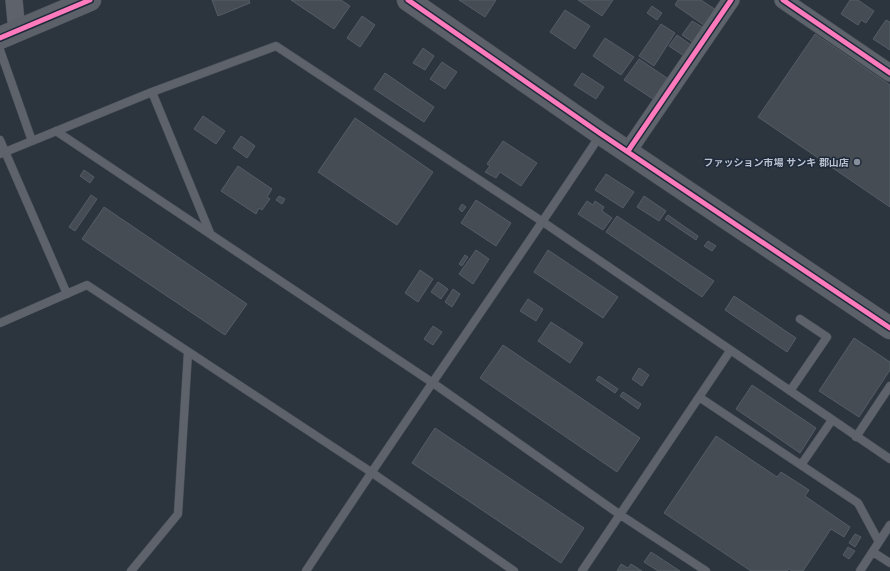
<svg xmlns="http://www.w3.org/2000/svg" width="890" height="571" font-family="Arial,'Noto Sans JP',sans-serif">
<style>
.building{fill:#454c54;stroke:#555c65}
.lines{fill:none;stroke-linecap:round;stroke-linejoin:round}
.lane-casing{stroke:#494f56;stroke-width:9}
.street-casing{stroke:#494f56;stroke-width:18}
.secondary-casing{stroke:#494f56;stroke-width:23}
.lane{stroke:#5d626b;stroke-width:8}
.street{stroke:#5d626b;stroke-width:17}
.secondary{stroke:#5c6169;stroke-width:22}
.cycleway-casing{stroke:#1e2a3a;stroke-width:8}
.cycleway{stroke:#fd7abc;stroke-width:5}
.poi-dot{fill:#878f9c;stroke:#1e2a3a;stroke-width:1.5}
.labels{text-anchor:middle;stroke-width:3;stroke-linejoin:round;paint-order:stroke}
.poi-label{font-size:10px;font-weight:bold;fill:#b8c0ce;stroke:#1e2a3a;text-anchor:end}
</style>
<rect width="100%" height="100%" fill="#2c343e"/>
<path class="building" d="M212,0H249L250,3L218,16Z
M291,0H341L350,6L334,29Z
M459,0H496L485,17Z
M578,0H613L602,16Z
M678,0H701L716,10L705,26L675,5Z
M850,0H858L874,11L866,23L861,20L858,25L841,14Z
M652,6L662,13L657,20L647,13Z
M565,10L590,26L575,49L550,32Z
M362,16L375,25L360,47L347,38Z
M886,20L890,22V50L873,39Z
M692,21L704,28L694,43L682,35Z
M661,24L675,33L654,66L639,56Z
M815,34L890,85V207L758,117Z
M677,35L691,45L684,56L669,46Z
M605,38L634,57L621,75L593,56Z
M423,48L434,56L425,70L413,63Z
M639,59L667,78L653,99L624,80Z
M442,62L457,72L445,89L430,79Z
M385,73L434,107L424,122L374,89Z
M582,73L604,87L596,99L574,85Z
M203,116L225,131L216,144L194,129Z
M355,118L433,172L397,225L318,172Z
M241,136L255,146L247,158L233,148Z
M503,141L537,163L521,186L500,172L496,178L485,172L490,166L487,164Z
M238,166L272,189L267,197L270,199L262,210L259,208L256,214L221,191Z
M84,170L94,177L90,183L80,176Z
M606,174L634,192L623,208L595,190Z
M91,195L97,199L75,231L69,227Z
M279,196L285,199L282,204L276,200Z
M644,196L666,211L659,221L637,207Z
M476,200L511,223L496,246L461,223Z
M587,201L593,205L595,201L604,207L602,211L612,218L603,230L578,214Z
M462,204L466,207L462,212L459,209Z
M104,207L247,304L225,335L82,239Z
M668,215L698,236L696,240L665,219Z
M617,216L714,281L702,297L606,232Z
M708,241L716,246L712,251L704,246Z
M476,250L489,259L473,284L459,274Z
M548,250L618,297L603,318L534,272Z
M465,255L468,257L462,266L459,264Z
M420,270L433,279L418,302L405,293Z
M438,282L448,289L441,299L431,292Z
M453,289L460,294L452,307L445,302Z
M734,296L796,338L787,352L725,310Z
M528,299L543,309L536,321L520,311Z
M551,322L583,343L570,363L538,341Z
M433,326L442,332L433,345L424,339Z
M854,338L890,362V370L859,417L819,391Z
M503,345L640,438L617,472L480,378Z
M639,368L649,375L642,386L632,379Z
M599,376L618,389L615,393L596,380Z
M752,385L816,428L800,453L736,409Z
M623,392L641,404L638,409L620,396Z
M435,428L584,528L561,563L412,463Z
M716,436L777,477L781,472L809,490L805,496L850,527L844,537L831,529L803,571H792L789,569L787,571H751L664,513Z
M855,534L861,537L855,547L849,543Z
M848,547L855,551L849,559L843,555Z
M651,552L680,571H658L644,562Z
M621,564L628,568L631,564L642,571H617Z"/>
<g class="lines">
<defs>
<path id="lane" d="M0,50L32,141
M152,92L210,233
M56,131L433,383L619,514L706,571
M0,140L67,294
M0,154L152,92L276,46L543,222L890,459
M0,323L87,285L371,472L514,571
M790,391L827,337L800,319
M699,397L858,503L879,542
M856,437L890,386
M801,465L832,420
M873,552L890,563
M131,571L178,514L188,352
M306,571C402,424 504,281 601,134
M582,571L730,351
M860,571L890,525"/>
<path id="street" d="M14,0L17,32
M783,0L890,73
M628,151L731,0"/>
<path id="secondary" d="M408,0L601,134L890,328
M0,38L90,0"/>
</defs>
<use href="#lane" class="lane-casing"/>
<use href="#street" class="street-casing"/>
<use href="#secondary" class="secondary-casing"/>
<use href="#lane" class="lane"/>
<use href="#street" class="street"/>
<use href="#secondary" class="secondary"/>
<defs>
<path id="cycleway" d="M408,0L601,134L890,328
M783,0L890,73
M0,38L90,0
M628,151L731,0"/>
</defs>
<use href="#cycleway" class="cycleway-casing"/>
<use href="#cycleway" class="cycleway"/>
</g>
<circle class="poi-dot" cx="857" cy="162" r="4"/>
<g class="labels">
<g class="poi-label">
<text x="849" y="166">ファッション市場 サンキ 郡山店</text>
</g>
</g>
</svg>
